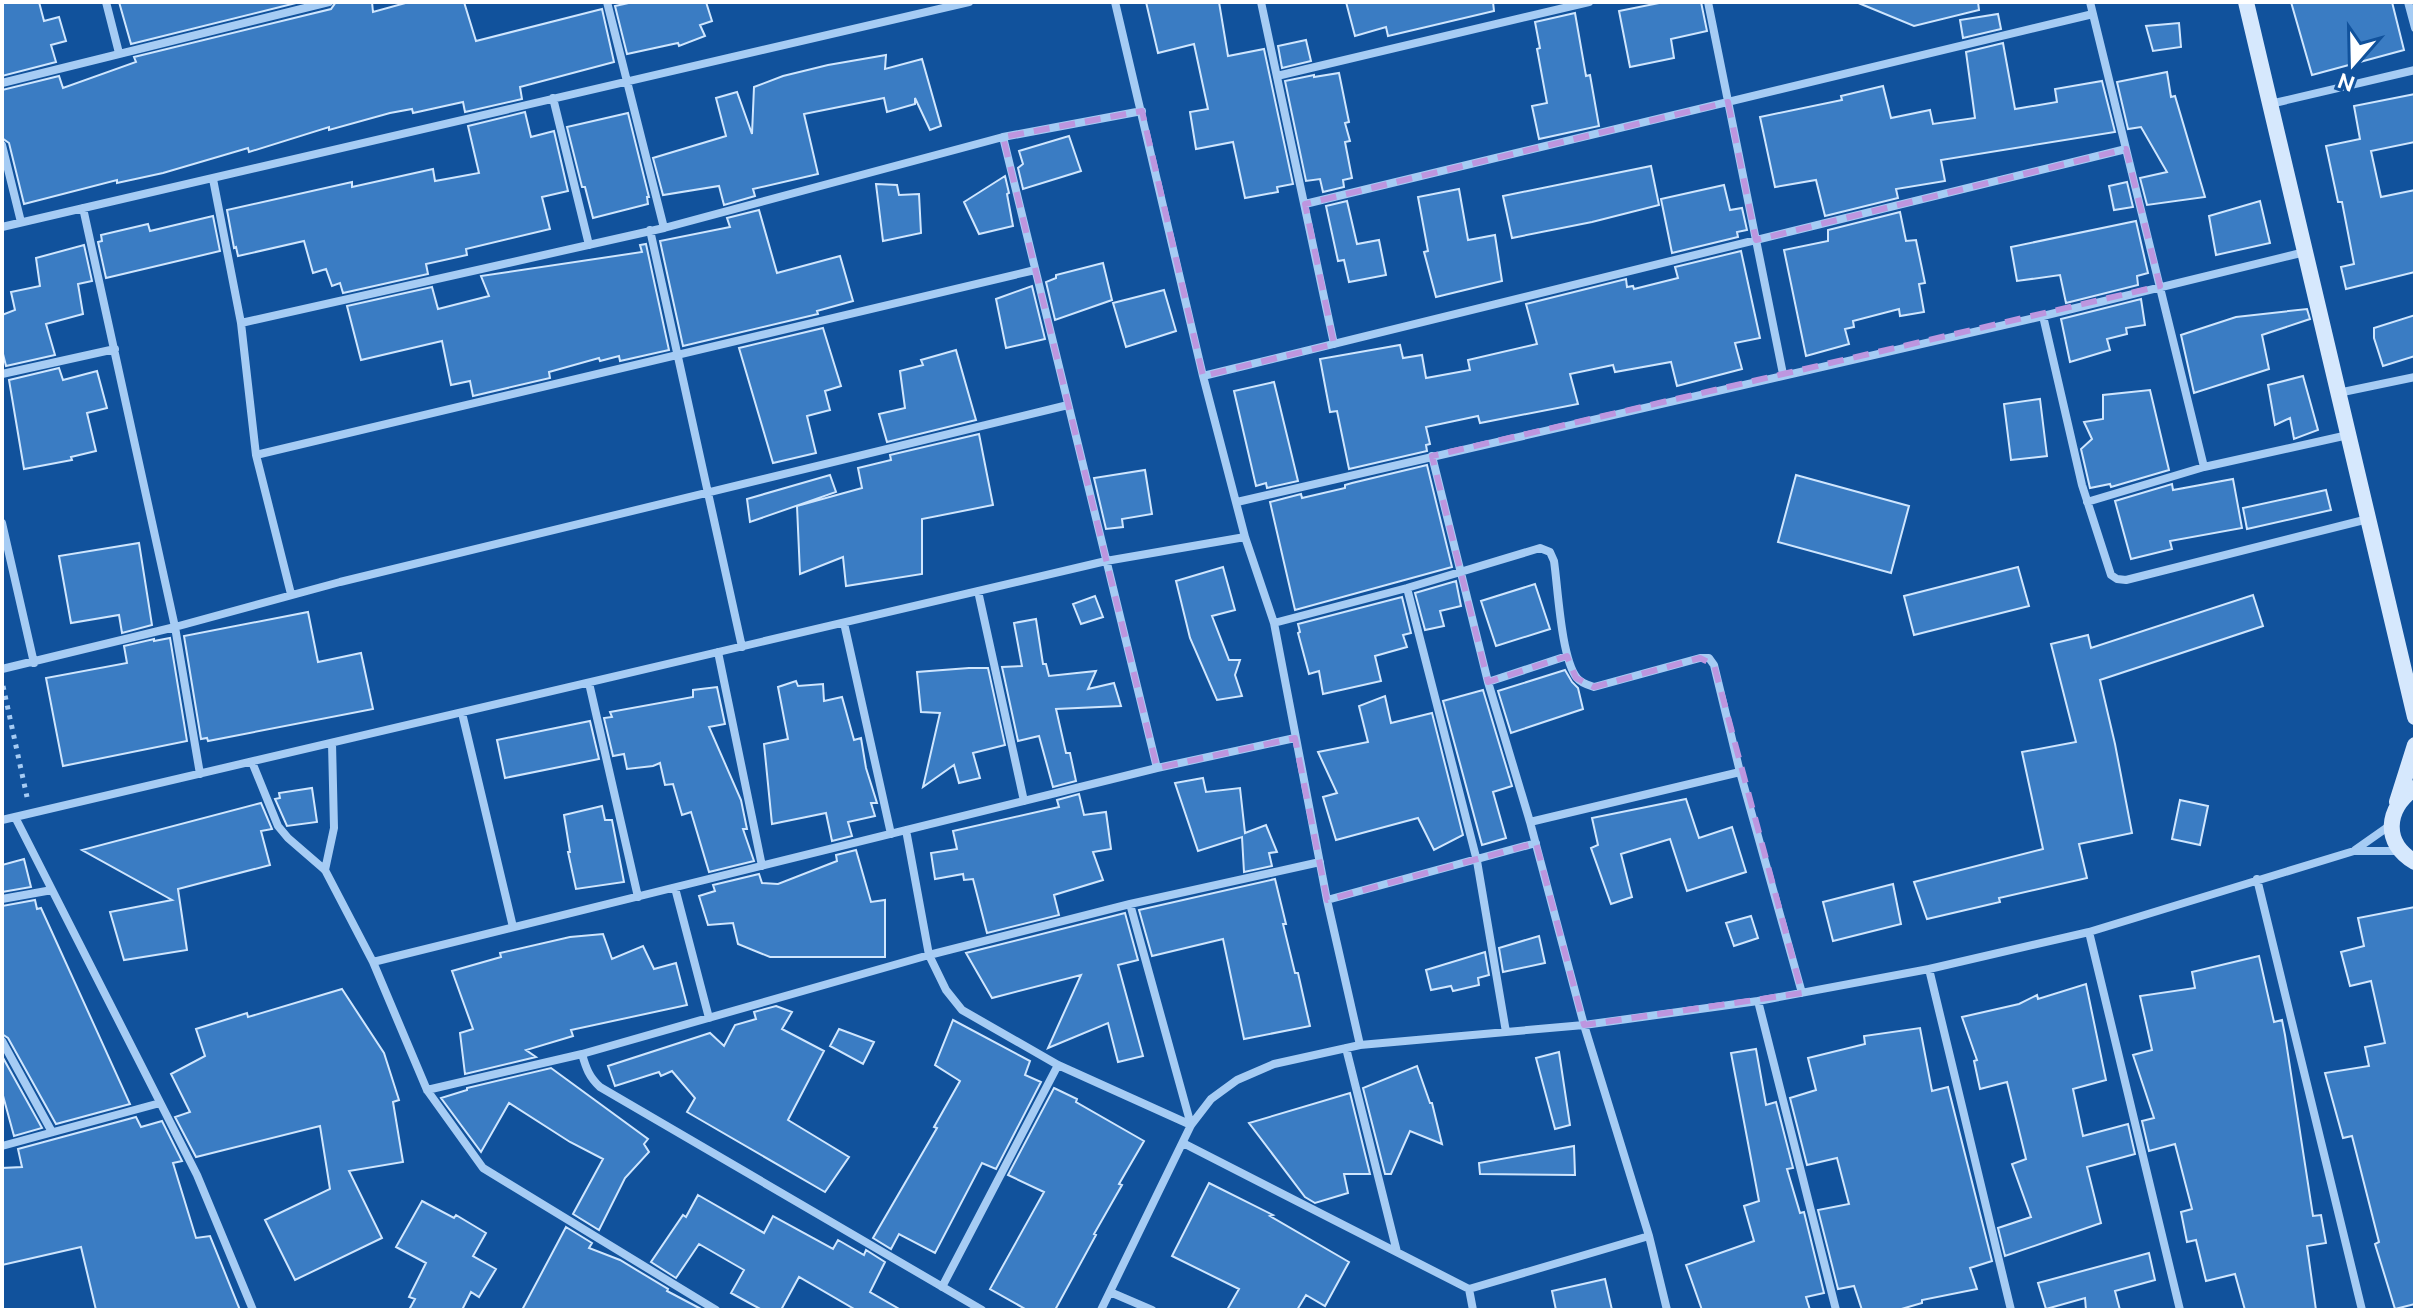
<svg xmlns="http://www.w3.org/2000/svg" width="2417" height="1312" font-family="Ubuntu,sans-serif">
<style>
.building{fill:#3a7cc3;stroke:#cfe6fe;stroke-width:2}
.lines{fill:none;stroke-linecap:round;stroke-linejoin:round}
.path{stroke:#a6ccf4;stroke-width:5;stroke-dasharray:4 6;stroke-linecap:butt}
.street{stroke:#a6ccf4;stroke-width:8}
.secondary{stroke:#d6e8fd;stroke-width:16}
.marked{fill:none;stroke:#bd96df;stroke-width:6;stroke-dasharray:16 10;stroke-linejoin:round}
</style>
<rect width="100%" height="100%" fill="#11529c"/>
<path class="building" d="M2,2H39L44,21L59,17L66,41L51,45L56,62L2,76Z
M119,2H300L131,44Z
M336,2H372L373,12L409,2H464L476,41L602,9L614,62L520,87L522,99L465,112L463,102L413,113L412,109L390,113L329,130V127L249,152L248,148L163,173L117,183V180L24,204L9,143L2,138V90L59,76L63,88L136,62L134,57L331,9Z
M633,2H706L712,21L700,25L705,36L679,46L678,43L627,54L615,6Z
M1146,2H1219L1228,56L1264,49L1293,184L1277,187L1278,192L1245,198L1233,142L1196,149L1190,112L1208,109L1194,44L1158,53Z
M1346,2H1493L1494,11L1388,36L1386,27L1355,36Z
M1664,2H1701L1707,31L1671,39L1674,58L1630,67L1619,11Z
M1856,2H1978L1979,10L1914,26Z
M2291,2H2392L2404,50L2312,75Z
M1575,13L1586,76L1590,75L1599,126L1539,139L1532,106L1547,103L1537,49L1540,48L1535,22Z
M1998,14L2001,29L1963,38L1960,20Z
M2179,23L2181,47L2153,51L2146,26Z
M1306,40L1311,61L1282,68L1278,46Z
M2003,43L2015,109L2057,102L2055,89L2102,81L2115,132L1941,160L1945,181L1896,189L1898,198L1825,216L1816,180L1775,187L1760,117L1842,100L1841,96L1883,86L1891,118L1930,110L1933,124L1975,118L1966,52Z
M886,55L885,69L922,59L941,126L930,130L915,98V104L887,112L884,98L804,114L818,174L753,189L755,196L724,205L719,186L663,195L653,158L726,136L716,98L737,92L752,134L754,87L783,76L828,65Z
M2167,72L2171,97L2175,96L2205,197L2147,205L2140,178L2167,172L2141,127L2128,129L2117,82Z
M1339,73L1349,122L1345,123L1350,141L1345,142L1352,178L1343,180L1344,187L1323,192L1320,179L1306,181L1285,81L1314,75V77Z
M2415,94V142L2371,151L2381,197L2415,190V272L2346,289L2341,267L2354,264L2342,202H2338L2326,146L2360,139L2354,106Z
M525,112L531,137L554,131L568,191L542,197L550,229L466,249L467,255L426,264L428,274L343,293L340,283L332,286L326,269L313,273L304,241L238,256L236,247L234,248L227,210L352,182V187L433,169L435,181L479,173L468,126Z
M628,113L649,197H647L648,204L593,218L585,187H582L567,127Z
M1069,136L1081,171L1023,189L1018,168L1023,164L1019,151Z
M1651,166L1659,205L1592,222L1512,238L1503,196Z
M1005,176L1009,193L1007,194L1013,226L979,234L964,202Z
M2127,182L2133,207L2114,210L2109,186Z
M876,184L897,185L899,195L919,194L921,233L883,241Z
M1724,185L1730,210L1742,208L1747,230L1737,232L1738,237L1672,253L1661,199Z
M1459,189L1468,240L1495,235L1502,281L1436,297L1424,252L1428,251L1418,197Z
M1347,201L1357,244L1379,240L1386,275L1349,282L1344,260L1338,261L1326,206Z
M2260,201L2270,243L2216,255L2209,216Z
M759,210L777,273L840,256L853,301L817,311L818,314L683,346L660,241L730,227L727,218Z
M1900,212L1906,241L1916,240L1925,283L1919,284L1924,312L1900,316L1899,309L1853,321L1854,327L1845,329L1849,344L1806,356L1784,250L1828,241V230Z
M213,216L220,251L106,278L98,242L102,241L101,235L148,224L150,231Z
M2136,221L2148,273L2137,276L2138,285L2066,303L2060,275L2017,281L2011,247Z
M646,244L669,350L620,361L619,356L600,361L599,358L549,372L550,378L473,396L470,381L451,385L442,341L361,360L347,306L432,287L438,309L489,296L481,276L642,252L640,245Z
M84,245L92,281L78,284L83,314L46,324L55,355L6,366L2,350V315L15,310L11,292L40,286L36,258Z
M1741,251L1760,338L1735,343L1742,369L1677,386L1671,362L1615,372L1613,365L1570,374L1578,404L1480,423L1478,416L1426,427L1430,444L1426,445L1427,451L1349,469L1337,411L1330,412L1320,359L1400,345L1403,358L1422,355L1426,378L1470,370L1468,360L1537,344L1526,304L1626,279L1627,287L1633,286L1634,289L1678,278L1675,267Z
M1103,263L1112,300L1055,320L1046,282L1056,278V275Z
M1032,286L1045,339L1006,348L996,299Z
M1164,290L1176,331L1126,347L1113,303Z
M2141,299L2145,325L2126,328L2127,334L2107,339L2110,350L2070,362L2061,319Z
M2307,309L2310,319L2262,335L2269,369L2194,393L2181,335L2236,317Z
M2415,315V356L2383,366L2374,338V328Z
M823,328L841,386L825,391L830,410L807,416L816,453L773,463L739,348Z
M956,350L976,420L887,442L879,414L905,408L900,371L923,365L921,360Z
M59,368L63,380L97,371L107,408L87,413L96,451L71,457L72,460L24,469L9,380Z
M2303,376L2318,430L2294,439L2290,418L2275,425L2268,385Z
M1274,382L1298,481L1267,488L1266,483L1256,486L1234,391Z
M2150,390L2169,470L2111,487L2110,484L2090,488L2081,449L2092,439L2084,422L2103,419V395Z
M2040,399L2047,456L2011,460L2004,404Z
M979,434L993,505L922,519V574L846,586L843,557L800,574L797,506L862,488L858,468L891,460L890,455Z
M1427,465L1452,567L1295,610L1270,502L1301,494L1302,498L1345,488V485L1352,483Z
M1145,470L1152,514L1122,519L1123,527L1106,529L1094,478Z
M830,475L836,492L750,522L747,499Z
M1796,475L1909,506L1891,573L1778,542Z
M2233,479L2242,528L2170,541L2172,549L2131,559L2115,501L2172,484L2173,490Z
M2326,490L2331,510L2247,529L2243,508Z
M139,543L152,625L122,633L119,615L71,623L59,556Z
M1223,567L1235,610L1212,616L1229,660H1240L1235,675L1242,696L1217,700L1190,638L1176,581Z
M2018,567L2029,606L1914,635L1904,596Z
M1456,581L1461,606L1440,611L1444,626L1425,630L1415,593Z
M1535,584L1550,629L1496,646L1481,601Z
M2253,595L2263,626L2100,680L2115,744L2132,833L2079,844L2087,878L1999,898L2000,902L1927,919L1914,882L2043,849L2022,752L2076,742L2051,644L2088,635L2091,648Z
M1095,596L1103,617L1081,624L1073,604Z
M1402,597L1411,633L1403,635L1407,647L1375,656L1381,681L1323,694L1319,671L1309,674L1298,633L1300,632L1298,624Z
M308,612L318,662L361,653L373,709L208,741L207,738L201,739L184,636Z
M1036,619L1043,664H1046L1049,676L1096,671L1088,689L1114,683L1121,706L1056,709L1066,753H1070L1076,781L1053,787L1039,736L1018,741L1002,667L1022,666L1014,623Z
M170,638L187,741L63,766L46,678L127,663L124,646L154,639V641Z
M969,668H988L1005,745L973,753L980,778L959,783L954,765L923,787L940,713L921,712L917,672Z
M1565,670L1572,682L1578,688L1583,709L1511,733L1498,691Z
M796,681L798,686L823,684L824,701L842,697L854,740L861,738L866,768L877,803H871L875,816L848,822L852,836L832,841L826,813L772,824L764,744L788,739L778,687Z
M717,687L725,724L709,727L741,800L747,829H743L754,861L709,872L691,812L682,815L673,784L665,785L660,763L653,766L627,769L624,754L613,756L604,718L612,717L610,712L693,697V690Z
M1483,690L1512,786L1493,792L1506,838L1482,845L1443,701Z
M1385,696L1391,723L1432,713L1463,835L1434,850L1418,818L1336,840L1323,797L1337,793L1318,752L1368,742L1359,706Z
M590,721L599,759L505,778L497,740Z
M1203,778L1206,792L1240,788L1245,833L1266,825L1277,852L1269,853L1272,866L1244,872L1242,837L1198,851L1175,783Z
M312,788L317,822L287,826L275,799L280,798L279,793Z
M1079,794L1084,815L1106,812L1111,849L1093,852L1103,880L1054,895L1059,915L987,933L973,879L964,880L963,874L935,879L931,853L957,849L953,831L1059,807L1057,800Z
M1686,799L1699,838L1732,827L1746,872L1687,891L1670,839L1621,854L1632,897L1611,904L1591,848L1598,845L1592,818Z
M2180,800L2208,806L2200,845L2172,839Z
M261,803L272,829L261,831L270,865L178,889L187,950L124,960L110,912L172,900L82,850Z
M602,806L605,820H612L624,882L576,889L568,852H570L564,815Z
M856,850L871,902L885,900V957H770L738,944L733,923L708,925L699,896L715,891L713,885L759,874L762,883L778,884L837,861L836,855Z
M24,859L31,887L2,892V865Z
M1275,879L1286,924H1283L1295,973H1298L1310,1026L1244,1039L1223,939L1152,956L1139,910Z
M1893,884L1901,924L1833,941L1823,902Z
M35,900L37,909L41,908L130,1104L56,1124L8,1038L2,1034V906Z
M2415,907V1304L2395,1309L2375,1244L2379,1242L2352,1136L2343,1138L2325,1073L2369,1066L2365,1047L2385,1043L2371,981L2350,986L2341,952L2364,946L2358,918Z
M1125,913L1138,960L1118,965L1143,1056L1118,1062L1108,1023L1048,1048L1081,975L992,998L966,953Z
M1751,916L1758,938L1734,946L1726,923Z
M603,934L612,959L643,946L654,969L676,963L687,1005L571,1030L573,1036L526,1050L536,1057L465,1074L460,1033L473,1029L452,971L501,957L500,953L570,937Z
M1539,936L1545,963L1503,972L1499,948Z
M1485,952L1489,975L1478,978L1479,985L1453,991L1451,986L1431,990L1426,970Z
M2259,956L2274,1022L2282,1020L2285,1035L2313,1216L2321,1215L2326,1243L2307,1246L2316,1310H2245L2235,1274L2206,1281L2196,1240L2187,1242L2181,1212L2192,1209L2175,1144L2149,1151L2142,1121L2154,1118L2133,1055L2152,1050L2140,996L2195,988L2192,972Z
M2086,984L2106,1080L2073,1089L2083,1136L2128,1124L2135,1154L2087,1167L2101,1223L2005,1256L1998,1228L2031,1217L2012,1164L2026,1159L2007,1082L1980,1089L1974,1061L1977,1060L1962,1017L2019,1004L2037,995L2038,999Z
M342,989L384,1053L399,1100L393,1102L403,1162L349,1171L382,1238L295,1280L265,1220L330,1189L320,1126L196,1157L175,1117L190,1112L171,1074L205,1056L196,1029L247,1013L248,1017Z
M776,1006L792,1012L782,1029L824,1051L788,1120L849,1157L825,1192L687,1112L695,1098L672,1071L661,1076L659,1072L615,1086L608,1066L710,1033L724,1046L735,1025L756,1019L754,1012Z
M953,1020L1030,1061L1025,1075L1041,1082L996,1169L982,1163L935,1253L899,1234L891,1249L873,1238L937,1128L934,1127L960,1081L935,1065Z
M1920,1028L1932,1091L1948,1087L1992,1261L1970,1268L1977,1289L1922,1300V1303L1898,1310H1862L1854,1286L1838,1289L1818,1210L1849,1204L1837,1158L1807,1165L1790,1098L1816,1090L1808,1058L1865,1044L1864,1036Z
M839,1029L874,1042L863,1064L830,1046Z
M1756,1049L1766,1105L1776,1102L1793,1168L1787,1169L1800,1213L1804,1212L1824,1293L1806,1297L1810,1310H1702L1686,1265L1754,1241L1744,1206L1759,1201L1731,1053Z
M1559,1052L1570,1125L1555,1129L1536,1058Z
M2,1056L42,1128L14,1136L2,1092Z
M1417,1066L1430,1103H1432L1442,1144L1410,1131L1391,1174H1385L1363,1088Z
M551,1068L648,1139L644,1144L649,1152L625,1178L599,1230L573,1214L603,1159L570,1142L509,1103L481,1152L441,1098L467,1090V1088Z
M1054,1088L1077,1099L1076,1102L1144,1141L1119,1184L1122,1185L1094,1234L1096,1235L1055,1310H1027L990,1289L1044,1192L1008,1175Z
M1350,1093L1370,1174H1344L1348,1193L1315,1203L1305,1197L1249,1123Z
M136,1117L141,1127L162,1121L182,1161L173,1163L196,1238L210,1236L240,1310H96L81,1247L2,1265V1168L22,1167L18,1149Z
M1574,1146L1575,1175L1480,1174L1479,1163Z
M1209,1183L1273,1215L1270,1216L1349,1262L1325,1306L1306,1295L1297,1310H1227L1239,1289L1172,1256Z
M698,1195L764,1233L773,1216L833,1249L838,1240L864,1255L866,1250L885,1262L870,1292L901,1310H856L799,1277L781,1310H762L731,1293L744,1270L699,1244L676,1278L651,1262L683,1215L686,1217Z
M422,1201L454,1218L456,1215L486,1233L473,1256L496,1269L479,1297L471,1292L462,1310H409L415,1299L409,1297L426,1263L396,1247Z
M566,1227L592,1243L589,1248L620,1260L668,1289L667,1291L703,1310H522Z
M2149,1253L2155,1280L2115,1291L2120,1310H2086L2085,1298L2046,1309L2038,1283Z
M1605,1279L1612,1310H1556L1552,1291Z"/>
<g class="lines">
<path class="path" d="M3,686L27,797"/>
<path class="street" d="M106,2L119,53
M607,2L664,228
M1115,2L1203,376L1245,537L1274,623L1327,900L1360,1045
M1261,2L1334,344
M1708,2L1783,374
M2090,2L2204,467
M2408,2L2415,28
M1277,76L1589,2
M2,83L329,2
M553,98L589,245
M2270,104L2415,70
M1003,137L1157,768
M2,145L21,222
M213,179L241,323L256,455L291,594
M1305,204L2093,14
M83,208L175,627L200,774
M2,227L969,2
M650,230L742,647
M2043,316L2082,485L2111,575L2117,579L2126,580L2368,519
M241,323L664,228L1003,137L1142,111
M2,374L115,349
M1203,376L2126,149
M2338,393L2415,377
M256,455L1035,270
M1432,456L1488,682L1530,822L1584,1025L1649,1236L1667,1310
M1237,502L2043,316L2305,252
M2087,502L2204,467L2348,435
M2,523L34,663
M1407,588L1477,861L1506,1032
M978,591L1024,801
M844,623L891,834
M1274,623L1407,588L1540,548L1550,552L1554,561C1558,588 1561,658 1577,678C1581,683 1588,685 1594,687L1700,658H1709L1714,665L1740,772L1802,993
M718,652L762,866
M2,669L175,627L340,582L1068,405
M1488,682L1567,656
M589,683L638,897
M462,713L513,927
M252,762L278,826L288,838L325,870L373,962L427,1090L483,1168L716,1310
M15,817L197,1175L253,1310
M2,820L1106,561L1245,537
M1530,822L1740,772
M906,830L929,955L946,990L962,1010L1058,1065L1191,1125
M2355,850L2392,824
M325,870L334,828L332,743
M2257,879L2362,1310
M675,888L709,1018
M2,899L52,890
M1327,900L1536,843
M1130,904L1191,1125
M2089,932L2180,1310
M373,962L1157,768L1295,738
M1929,969L2011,1310
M1758,1001L1836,1310
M2,1041L52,1132
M1346,1048L1397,1252
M427,1090L582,1054
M1183,1143L1469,1289
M2,1146L160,1103
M942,1287L1058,1065
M1110,1292L1152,1310
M982,1310L600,1087C589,1077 586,1068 582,1054L929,955L1130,904L1320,862
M1101,1310L1191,1125L1211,1099L1237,1080L1274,1064L1360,1045L1584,1025L1758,1001L1929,969L2089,932L2354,851H2401
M1473,1310L1469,1289L1649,1236"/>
<path class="secondary" d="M2246,2L2415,717
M2415,788C2386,808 2382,843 2415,862
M2397,802L2415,745"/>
</g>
<path class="marked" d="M1728,102L1756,240L2126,149L2160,286L1432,456L1488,682L1567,656L1576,678L1594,687L1700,658L1714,665L1802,993L1584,1025L1536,843L1327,900L1295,738L1157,768L1003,137L1142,111L1203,376L1334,344L1305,204Z"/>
<rect width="2417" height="1312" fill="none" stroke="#ffffff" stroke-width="8"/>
<g transform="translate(2353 64) rotate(200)" stroke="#11529c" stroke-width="6" paint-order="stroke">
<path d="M0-6L14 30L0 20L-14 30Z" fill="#ffffff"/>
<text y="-12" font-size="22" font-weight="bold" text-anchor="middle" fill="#ffffff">N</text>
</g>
</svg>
